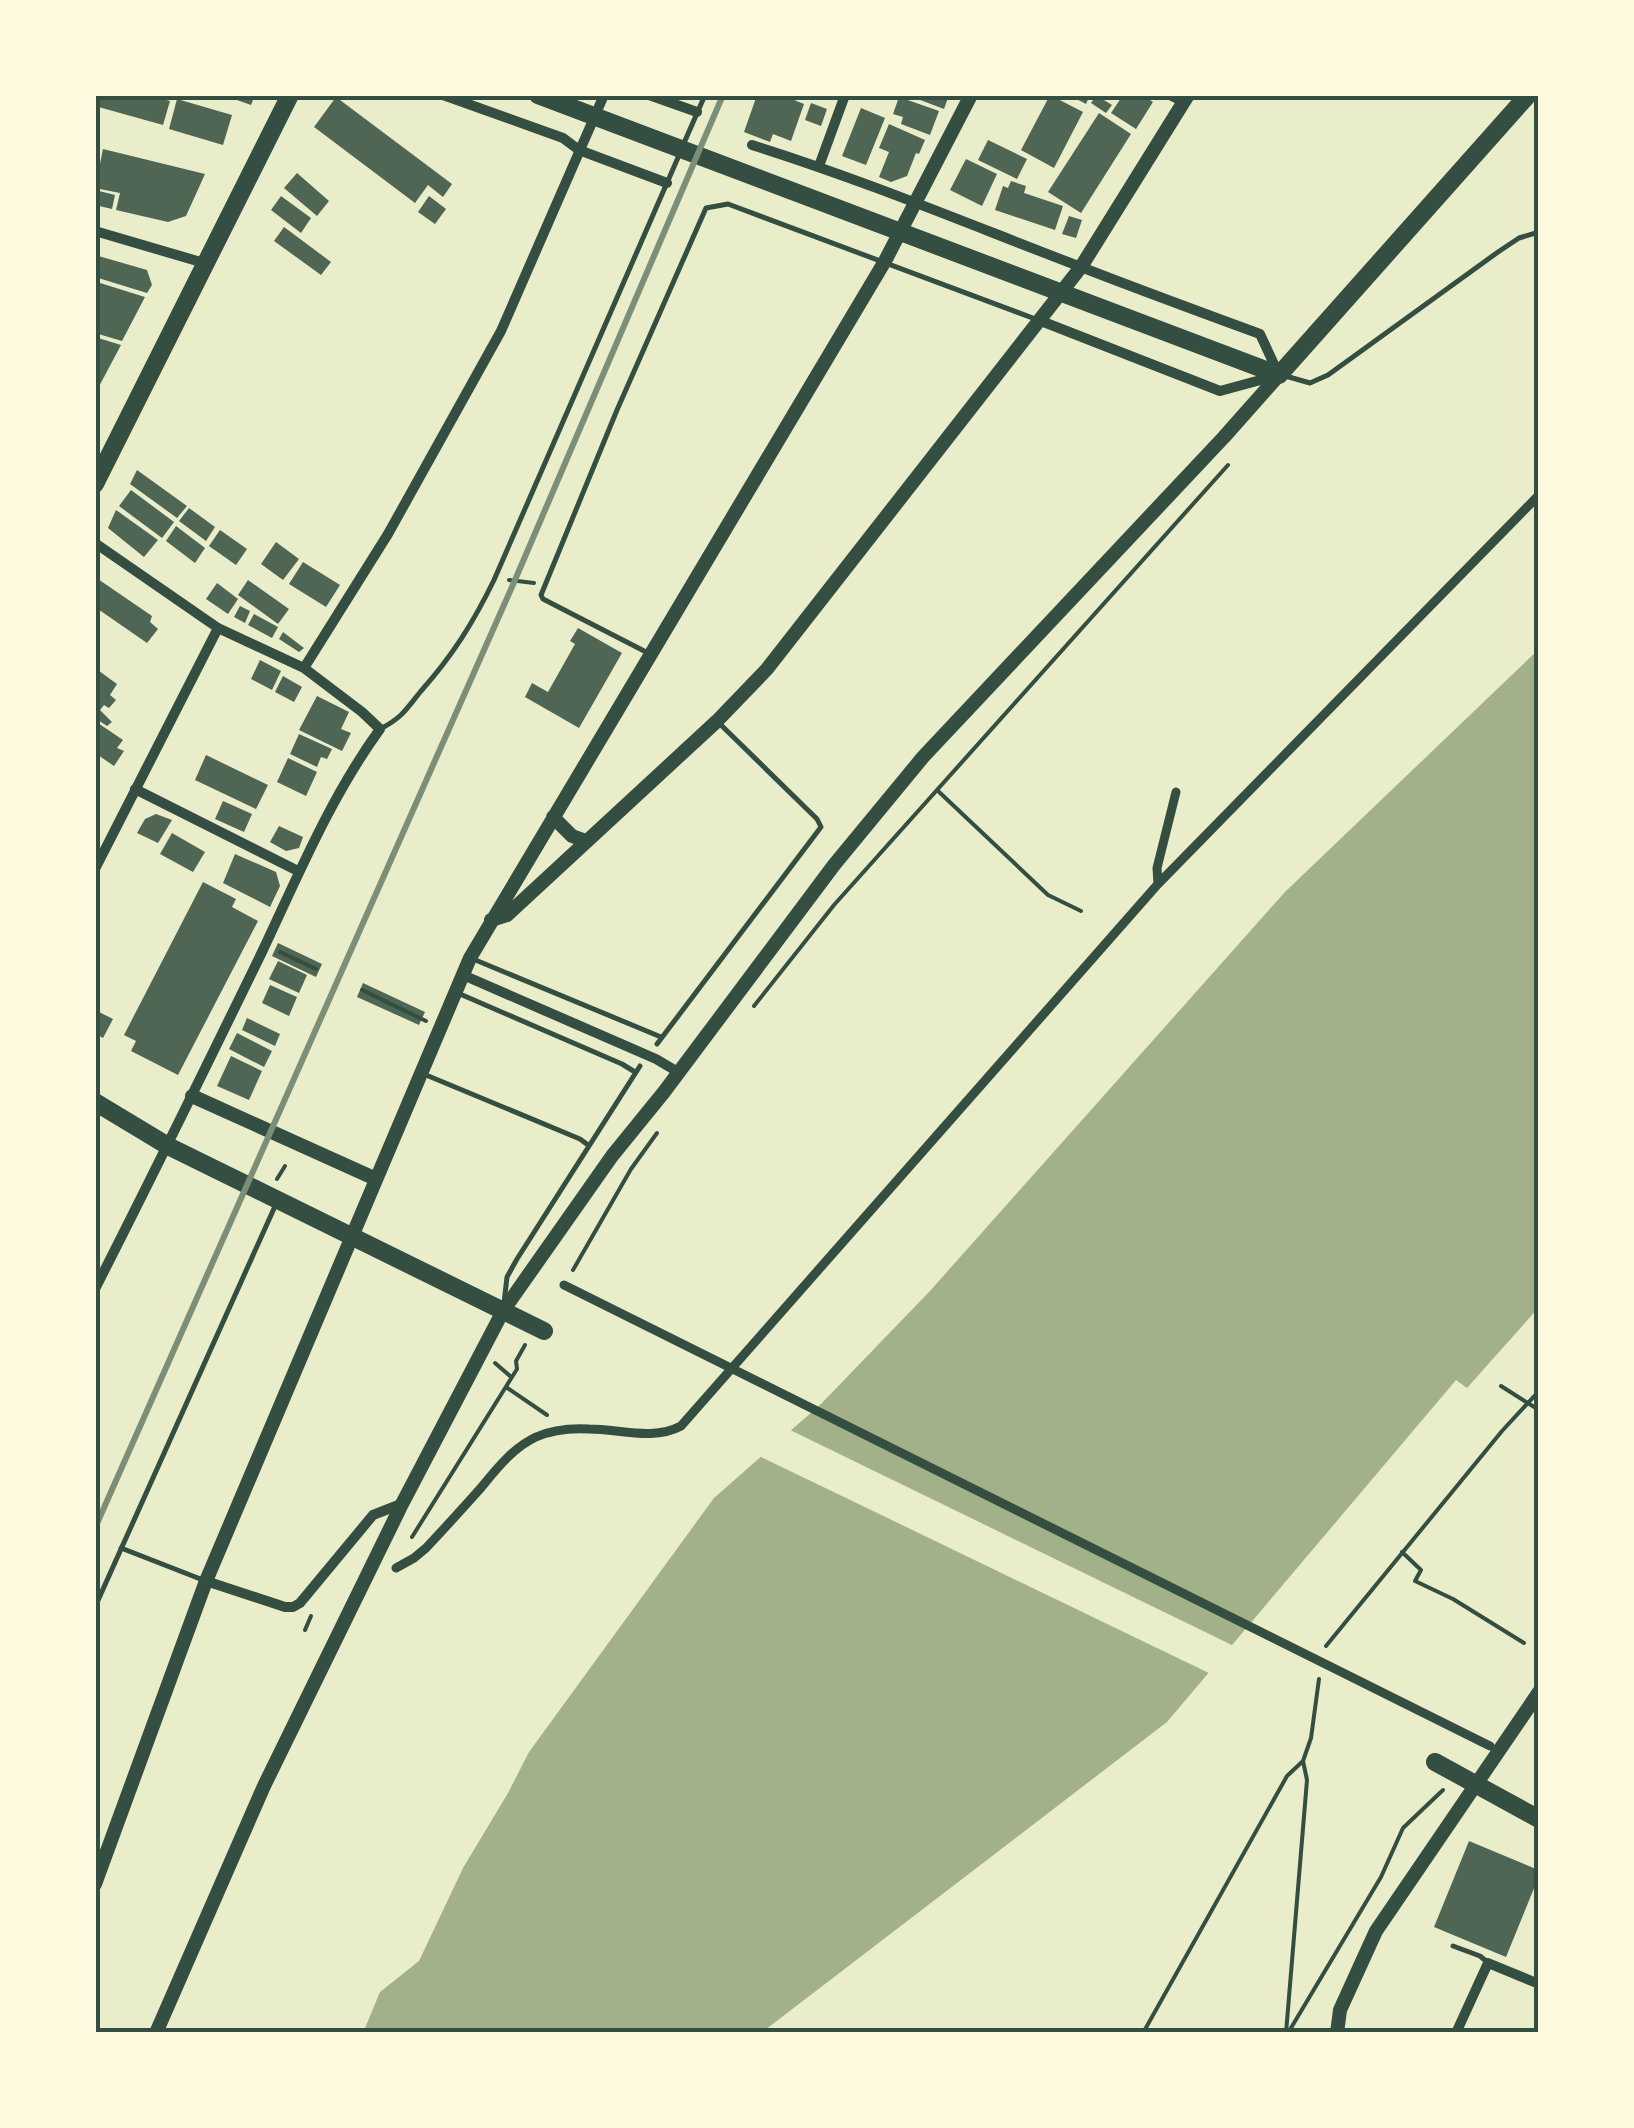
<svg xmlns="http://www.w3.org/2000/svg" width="1634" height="2128" font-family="'Archivo Narrow',sans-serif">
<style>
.water{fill:#a3b18a}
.pier{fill:#e9edc9}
.building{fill:#4f6655}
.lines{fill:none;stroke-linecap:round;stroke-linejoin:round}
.path{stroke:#344e41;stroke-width:4}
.service{stroke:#344e41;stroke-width:5}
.pedestrian{stroke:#344e41;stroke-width:9}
.minor{stroke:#344e41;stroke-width:10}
.tertiary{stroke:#344e41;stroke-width:14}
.primary{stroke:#344e41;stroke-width:18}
.trunk{stroke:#344e41;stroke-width:18}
.rail{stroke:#7c8e77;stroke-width:6}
.neatline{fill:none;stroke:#344e41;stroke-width:4}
</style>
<rect width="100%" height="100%" fill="#e9edc9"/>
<path class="water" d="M1539,649V1307L1467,1388L1456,1380L1167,1722L761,2033H363L380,1992L419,1961L463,1868L508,1793L529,1752L714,1498L821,1404L929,1292L1285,892Z"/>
<path class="pier" d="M786,1428L1236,1647L1213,1675L755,1454Z"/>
<path class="building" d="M95,95H150L170,101L163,125L95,106Z
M223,95H255L251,105Z
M757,95H782L804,104L791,141L773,134L770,142L744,132Z
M907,95H949L944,109Z
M1050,95L1083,112L1054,168L1021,150Z
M1069,95H1090L1086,104Z
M1097,95H1103L1106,97L1104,100L1112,105L1106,113L1091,103Z
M1123,95H1142L1153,102L1136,129L1111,113Z
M336,97L452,184L443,197L428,185L415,203L314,127Z
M899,97L939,111L930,135L901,124L903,117L893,114Z
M177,99L232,115L223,145L169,129Z
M811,103L827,109L821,126L805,120Z
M861,108L885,118L866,165L842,156Z
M1099,113L1131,134L1081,213L1048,192Z
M889,124L925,140L919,154L916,153L907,176L891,182L879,177L889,152L879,148Z
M988,140L1027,159L1017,179L978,160Z
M103,149L205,174L186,216L168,222L116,210L120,193L95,188Z
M966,159L997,174L982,206L950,190Z
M297,173L329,201L317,216L284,188Z
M1011,181L1026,186L1024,193L1063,206L1055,230L995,210L1003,186L1008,188Z
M95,190L115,195L112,209L95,205Z
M281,196L311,218L301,233L271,210Z
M429,196L446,209L435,224L418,212Z
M1069,216L1082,220L1076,238L1062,234Z
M284,227L331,262L321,275L274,241Z
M95,255L147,270L152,285L147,293L95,277Z
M100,283L145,297L122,341L95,333V293H97Z
M95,337L121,345L95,394Z
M137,470L187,506L177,518L130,484Z
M131,490L174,522L162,538L119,506Z
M189,508L215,527L206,541L179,521Z
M116,510L158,540L144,557L108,528Z
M176,526L205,548L195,563L166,541Z
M220,530L247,549L236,565L209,546Z
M276,542L299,559L283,580L261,564Z
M303,562L340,585L326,607L289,584Z
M95,577L152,616L150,622L158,629L147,643L95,607Z
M248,580L289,609L278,624L238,595Z
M217,583L238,599L228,614L206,599Z
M240,606L250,611L245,623L234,617Z
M254,614L278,627L272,638L248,625Z
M578,628L622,653L579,728L525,697L532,683L548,692L575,644L570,641Z
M283,632L304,648L299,652L279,639Z
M260,660L281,671L272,690L251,679Z
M95,668L117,684L110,695L116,700L109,708L104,705L100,710L112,722L107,726L95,718Z
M283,676L302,687L294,702L275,692Z
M317,696L349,712L341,729L351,733L342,751L299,730Z
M95,721L123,740L117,748L124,751L114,766L95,753Z
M299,734L332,749L327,759L321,757L317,767L290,754Z
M206,755L268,785L256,809L195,780Z
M288,758L317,772L306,796L277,782Z
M223,801L252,814L244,832L215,819Z
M156,814L172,820L158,843L137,833L145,819Z
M279,826L303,837L299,848L286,851L270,842Z
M172,833L205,852L193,872L160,854Z
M235,854L276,872L280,886L270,907L223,883Z
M203,882L236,899L232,907L258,921L178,1075L131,1051L136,1041L124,1035Z
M278,943L322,964L316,977L272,956Z
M278,961L307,975L299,993L269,979Z
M363,983L425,1012L419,1025L357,997Z
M270,985L297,997L289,1016L262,1003Z
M95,1010L113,1019L103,1038L95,1033Z
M247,1018L280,1034L275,1046L242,1030Z
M237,1033L272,1051L264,1067L229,1049Z
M231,1056L262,1071L249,1100L217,1086Z
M1469,1841L1536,1869L1539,1876L1506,1957L1434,1927Z"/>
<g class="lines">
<path class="path" d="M509,580L534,583
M937,790L1048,895L1081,911
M280,952L316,969
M362,990L426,1021
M754,1006L834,905L1228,465
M277,1179L285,1166
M573,1270L631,1169L657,1133
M495,1363L510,1376
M1501,1386L1539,1410
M506,1387L547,1415
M412,1537L517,1369L516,1361L525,1345
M1402,1552L1421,1570L1415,1581L1453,1599L1524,1643
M305,1630L311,1616
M1326,1646L1502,1431L1539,1391
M1143,2033L1287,1776L1303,1761L1311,1738L1319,1679
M1286,2033L1307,1780L1303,1761
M1288,2033L1381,1877L1403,1828L1443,1790"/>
<path class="service" d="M684,143L705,95
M1282,375L1310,383L1328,375L1498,252L1519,238L1539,232
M650,654L543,599L541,595L617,410L706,208L728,204L1038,320
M382,728C403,717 407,708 421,691C453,655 473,623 494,580L680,153
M473,959L661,1037
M460,994L622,1064L635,1072
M657,1044L821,827L817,819L720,724
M426,1075L580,1139L588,1145
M504,1303L507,1277L517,1259L640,1066
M121,1548L203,1580
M95,1607L276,1204
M1453,1946L1480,1956L1486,1961"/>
<path class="pedestrian" d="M1158,884L1157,868L1176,792
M564,1285L1490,1746
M396,1568L414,1558L426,1548C444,1529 461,1510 479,1490C495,1471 512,1448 536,1437C552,1430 571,1428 589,1429C620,1429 653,1441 681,1426L1158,884L1539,495"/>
<path class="minor" d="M443,95L563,138L579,150L667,183
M649,95L697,112
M1170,95L1184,102
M752,145C864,180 971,225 1081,267C1140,290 1200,312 1260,334L1279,375L1220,391L1041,321
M819,166L845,95
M95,231L204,263
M95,543L218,628L304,668L362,712L380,729C330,798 298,876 262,952C207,1065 152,1177 95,1289
M304,668L388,534L501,331L604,95
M135,789L298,871
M95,869L218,628
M463,975L656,1059L678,1072
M206,1581L285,1607H293L300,1603L373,1515L401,1504
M1456,2033L1488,1963L1539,1984"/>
<path class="tertiary" d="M553,817L572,836L586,841
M491,920L507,915L717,721L767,669L1081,267L1188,95
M192,1096L376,1179
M95,1884L206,1581L470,958L885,261L971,95
M156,2033L264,1786L402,1504L503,1311L612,1156L664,1092L834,865L923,757L1224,437L1279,375
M1337,2033L1340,2010L1376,1931L1539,1692"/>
<path class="primary" d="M95,484L290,95
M95,1102L168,1146L544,1331
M1435,1762L1539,1819"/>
<path class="trunk" d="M538,95L1279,375L1528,95"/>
<path class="rail" d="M95,1528L515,580L723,95"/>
</g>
<rect width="1634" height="2128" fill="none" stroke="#fefae0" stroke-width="195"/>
<rect x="98" y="98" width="1438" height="1932" class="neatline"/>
</svg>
